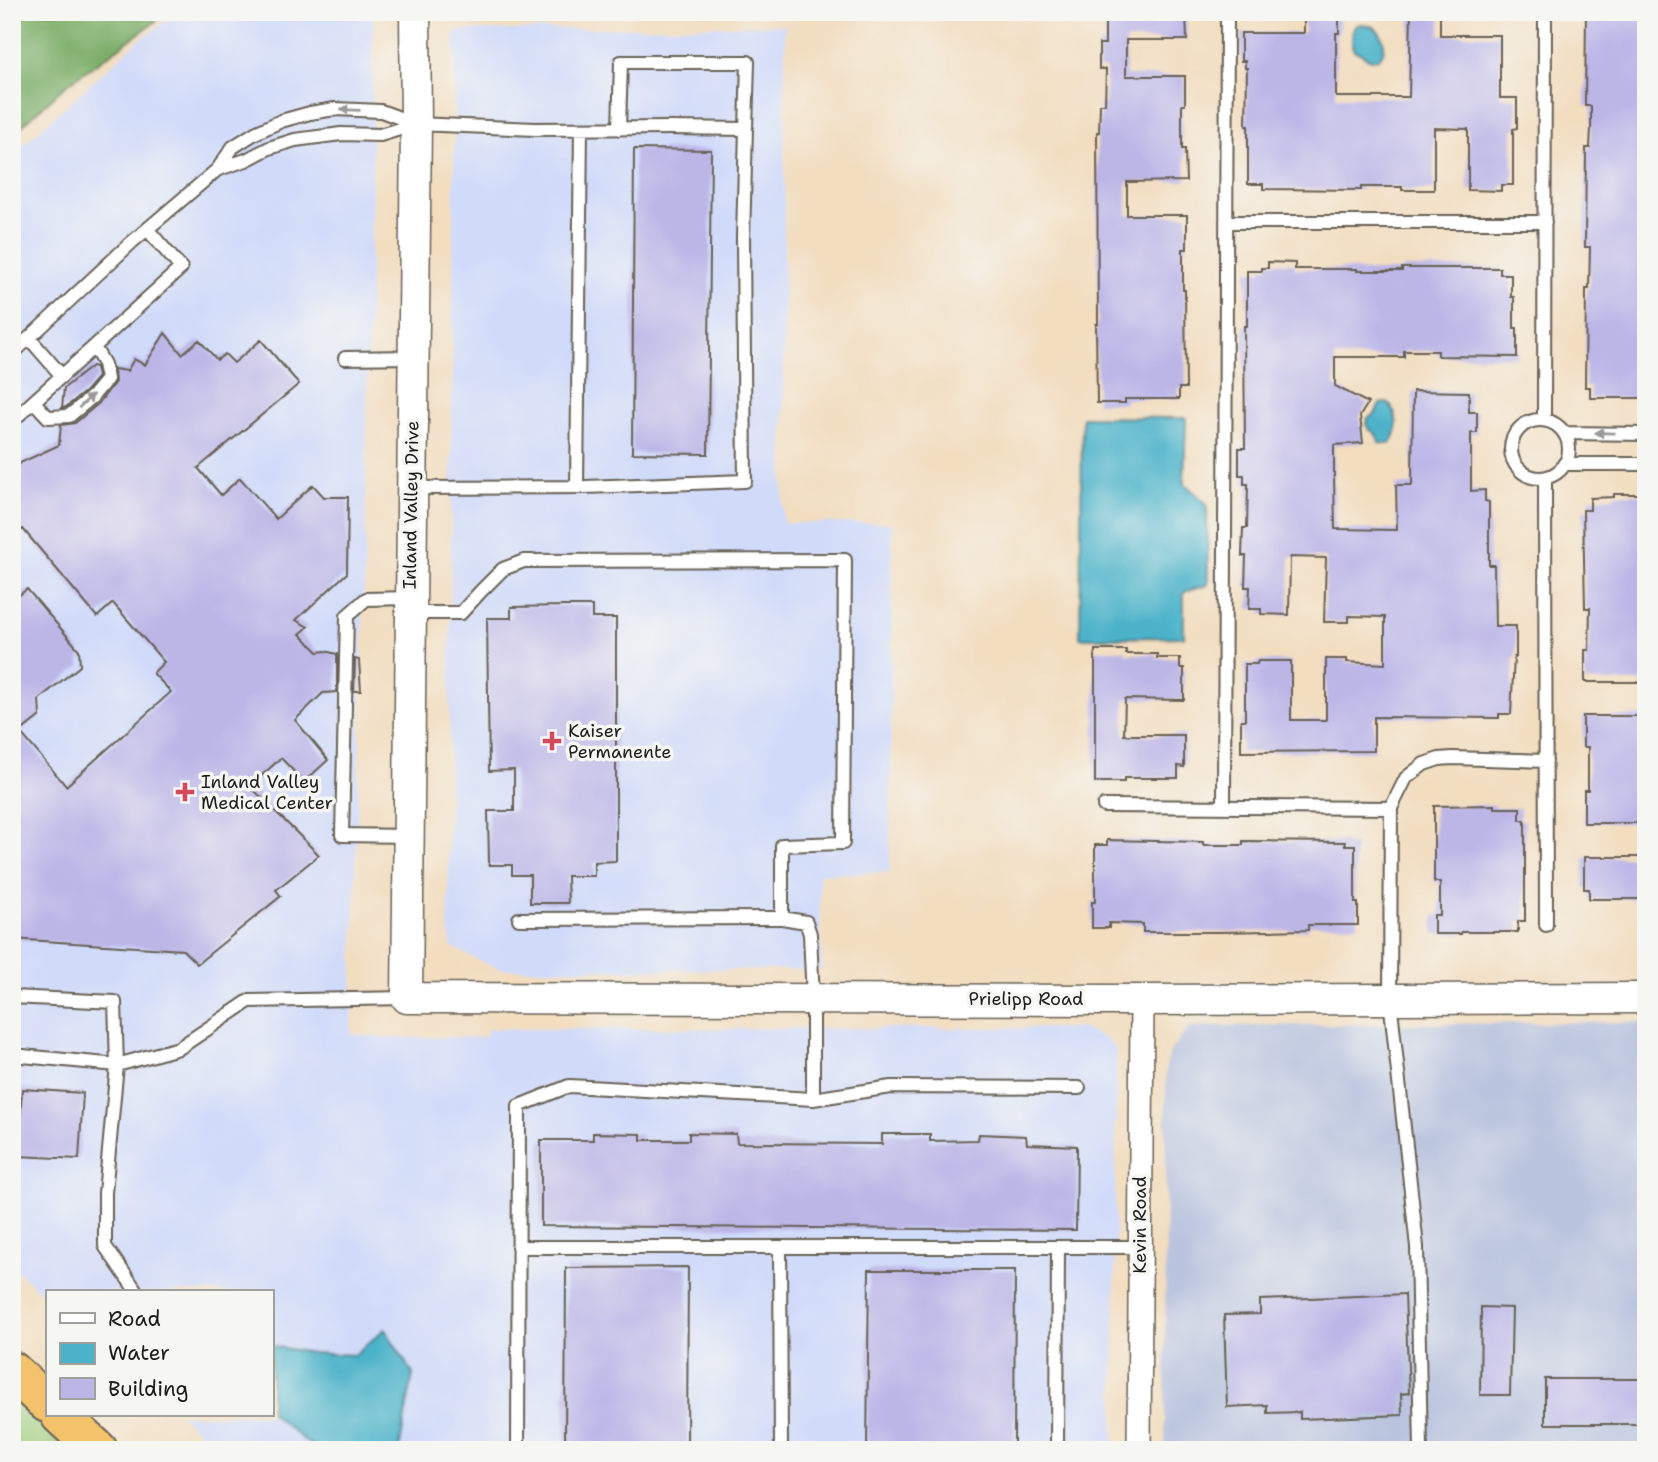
<svg xmlns="http://www.w3.org/2000/svg" width="1658" height="1462" font-family="'Shantell Sans',sans-serif">
<style>
.built{fill:#d0daf9}
.industrial{fill:#bac4de}
.green{fill:#9bc977;stroke:#5c724a;stroke-width:2}
.forest{fill:#7cad68;stroke:#4c6442;stroke-width:2}
.water{fill:#4bb2c9;stroke:#346772;stroke-width:2}
.building{fill:#bcb6e7}
.lines{fill:none;stroke-linecap:round;stroke-linejoin:round}
.service-casing{stroke:#676055;stroke-width:16}
.minor-casing{stroke:#676055;stroke-width:26}
.tertiary-casing{stroke:#676055;stroke-width:33}
.motorway-casing{stroke:#676055;stroke-width:42}
.service{stroke:#fff;stroke-width:12}
.minor{stroke:#fff;stroke-width:23}
.tertiary{stroke:#fff;stroke-width:30}
.motorway{stroke:#f3c26a;stroke-width:38}
.oneway{fill:#999}
.poi-dot{fill:#d1495b;stroke:#f6f6f2;stroke-width:2.5}
.labels{text-anchor:middle;stroke-width:7;stroke-linejoin:round;paint-order:stroke}
.street-label{font-size:18px;fill:#1c1c1c;stroke:#f6f6f2}
.poi-label{font-size:18px;fill:#1c1c1c;stroke:#f6f6f2;text-anchor:start}
</style>
<rect width="100%" height="100%" fill="#f6f6f2"/>
<filter id="ink" filterUnits="userSpaceOnUse"><feTurbulence type="fractalNoise" baseFrequency=".0143" numOctaves="2"/><feDisplacementMap in="SourceGraphic" scale="14" xChannelSelector="R" yChannelSelector="G"/><feConvolveMatrix kernelMatrix="1 2 1 2 8 2 1 2 1" color-interpolation-filters="sRGB"/></filter>
<filter id="wash" filterUnits="userSpaceOnUse"><feTurbulence type="fractalNoise" baseFrequency=".00686" numOctaves="4" result="noise"/><feDisplacementMap in="SourceGraphic" scale="28" xChannelSelector="R" yChannelSelector="G"/><feGaussianBlur stdDeviation="1.57" result="paint"/><feColorMatrix in="noise" values="0 0 0 0 0 0 0 0 0 0 0 0 0 0 0 0 0 1.4 0 .05"/><feComposite in="paint" operator="in"/></filter>
<g filter="url(#wash)">
<rect width="100%" height="100%" fill="#f2ddbf"/>
<path class="built" d="M180,12H373L372,199L367,381L365,550L351,1034L386,1038L486,1037L487,1029L1082,1028L1106,1039L1116,1050L1114,1450H220L180,1415H271V1292H47V1298L12,1266V155L138,41Z
M785,25L783,523H892L890,872L819,874L822,970L501,969L482,962L452,947L448,927L455,31Z"/>
<path class="industrial" d="M1646,1022V1450H1165L1166,1066L1171,1050L1189,1028L1206,1026Z"/>
<path class="green" d="M12,1399L68,1450H12Z"/>
<path class="forest" d="M12,12H169L66,85L12,135Z"/>
<path class="water" d="M1361,24C1362,24 1371,26 1372,26C1388,34 1389,63 1368,59C1364,54 1357,53 1353,49C1351,45 1352,29 1355,26C1356,25 1359,25 1361,24Z
M1385,403L1389,404C1398,415 1400,432 1390,444L1380,443L1376,434L1369,429L1366,424L1368,418L1375,414L1380,404Z
M1082,417L1186,418L1184,483L1207,504L1208,585L1184,592V637L1080,638Z
M385,1329L413,1374L399,1450H316L271,1413V1346L312,1353L354,1355Z"/>
<g id="blocks">
<path class="building" d="M1105,12H1186L1187,40H1126V76H1185V105H1182V149H1185L1186,181L1127,182V215H1187V249H1183V290H1185L1186,388H1179V399H1125V403H1097L1096,324H1098L1097,132H1099L1100,104H1105L1106,69H1099V44H1105Z
M1304,12H1339V33H1336V97H1409L1411,12H1440V35H1500V98H1517V128L1513,129V185H1501V191L1468,190V129L1434,128V190H1402V187H1361V190L1263,189V184H1248V126H1246L1247,68H1245V61H1241V33H1304Z
M1586,12H1646V398H1590V387H1585L1586,289H1589L1590,247H1585L1586,148H1590L1591,128V106H1585Z
M634,149L711,150L708,454L632,453Z
M1268,262L1295,263V269H1357V271H1402V268H1500V274H1511V297H1514V328H1517V357L1438,356V351H1404V357H1335V386L1368,403L1360,416L1363,443L1334,445V477L1335,529L1397,530L1396,485H1412L1413,391L1469,392V412H1477V433H1471V491L1485,490V501L1489,502V565H1494L1495,626H1516V657H1514L1511,714H1499V718L1374,717V751L1241,752V720H1245V664H1257L1258,661H1291V720H1326V659H1347V662L1385,664V617L1349,616V622H1324L1326,558L1290,557L1289,615L1261,614V609H1249L1250,587H1245L1246,556H1242L1243,528H1247L1248,484H1244V475H1239V448H1245L1244,326H1247V271H1262V268H1268Z
M165,333L182,354L199,340L217,360L225,354L234,363L261,340L299,384L198,468L221,495L240,478L276,519L313,485L324,497H348L347,573L296,620L308,627L300,634L318,652L325,651L337,654V692L323,693L295,720L328,760L304,782L281,758L250,786L319,855L276,890L281,896L197,964L183,950L12,939V601L27,589L79,650L80,666L39,699L40,716L20,732L66,786L171,692L153,673L164,662L113,603L97,617L23,529L12,538V470L22,462L59,445L61,425L75,423L99,403L115,382L114,369L127,371L134,359L145,365Z
M92,366L96,367L98,377L86,391L66,407L62,408L64,388Z
M1614,494H1646V682H1585V650H1589L1590,608H1585L1583,510H1590V498L1614,497Z
M564,606H592V618H616V861L594,862V876H567L568,903H530V875H512V865H489L488,811H514V770L489,771L487,618H511V607Z
M1095,650H1126V654H1157V658H1180V668H1184V700L1125,699L1124,735H1184V767L1178,766V778H1124V782H1095Z
M355,659L359,660L361,691H354Z
M1583,716H1646V823H1584V790H1588V747H1583Z
M1495,805V808H1520V820H1525V921H1518V932H1461V934H1434V915H1440V882H1434V806Z
M1107,840L1203,842V845H1243V841L1345,842V845H1355V903H1358V925H1308V930L1220,932H1143V924L1109,923V928H1092V902H1095V845H1107Z
M1584,857H1646V899H1589V889H1584Z
M22,1089L83,1093L79,1159L18,1156Z
M593,1133L641,1134V1140H689V1133L736,1134L737,1143L882,1144V1134H930V1141L978,1140L979,1134L1026,1136L1027,1144L1077,1146L1076,1230L541,1226V1140H593Z
M688,1267L687,1450H565L566,1268Z
M869,1270H1015L1014,1450H867Z
M1405,1294L1409,1393L1401,1394L1402,1415L1300,1419V1412L1267,1413V1405L1227,1407L1224,1315L1260,1314V1300Z
M1481,1307L1512,1308L1510,1395H1480Z
M1545,1379H1646V1424H1545Z"/>
</g>
</g>
<g filter="url(#ink)">
<use href="#blocks" fill-opacity="0" stroke="#676055" stroke-width="2"/>
<g class="lines">
<defs>
<path id="service" d="M619,129L621,62H748L746,129
M219,169L246,160L269,148L295,140L341,134L380,135L416,124
M1226,222H1545
M29,338L62,376
M12,354L132,242L218,169L233,147L255,133L281,121L310,113L335,109L381,111L416,124L535,129L670,128L746,129L743,237L745,481L585,487L412,488
M345,358L413,357
M34,402L48,417L69,416L92,397L107,379L104,364L94,347
M1511 449a29 29 0 1 1 58 0a29 29 0 1 1-58 0Z
M1544,420L1545,12
M12,421L181,268L148,230
M1564,433L1646,434
M1564,464H1646
M1545,478L1546,925
M577,487L581,129
M410,613H461L481,591L503,569L524,561L845,560L843,843L782,845V918L806,922L810,934L813,999V1099
M1104,806L1391,808
M1224,807L1227,12
M408,836L342,835L347,616L366,599L410,598
M519,919L782,918
M12,997L115,1002L117,1065L105,1193V1246L137,1292
M12,1055L117,1065L179,1048L249,1001L407,998
M518,1247H1140
M780,1247L781,1450
M518,1450L519,1106L569,1086L813,1099L891,1087L1079,1088
M1057,1450L1058,1247
M1421,1450L1417,1247L1390,999L1391,808L1406,778L1424,764L1439,759L1452,758L1546,761"/>
<path id="minor" d="M1139,1450L1142,1000"/>
<path id="tertiary" d="M415,12L416,124L407,998L1142,1000L1646,998"/>
<path id="motorway" d="M12,1371L47,1403
M60,1415L98,1450"/>
</defs>
<use href="#service" class="service-casing"/>
<use href="#minor" class="minor-casing"/>
<use href="#tertiary" class="tertiary-casing"/>
<use href="#motorway" class="motorway-casing"/>
<use href="#service" class="service"/>
<use href="#minor" class="minor"/>
<use href="#tertiary" class="tertiary"/>
<use href="#motorway" class="motorway"/>
</g>
<defs><path id="oneway-solid" d="M-6-.8H1V-3.2L6.5 0L1 3.2V.8H-6Z" transform="scale(1.75)"/></defs>
<g class="oneway">
<use href="#oneway-solid" transform="translate(350 110) rotate(-178)"/>
<use href="#oneway-solid" transform="translate(86 401) rotate(-43)"/>
<use href="#oneway-solid" transform="translate(1605 433) rotate(-179)"/>
</g>
</g>
<g class="poi-dot">
<path d="M548.5 730.5h7v7h7v7h-7v7h-7v-7h-7v-7h7z"/>
<path d="M181.5 781.5h7v7h7v7h-7v7h-7v-7h-7v-7h7z"/>
</g>
<g class="labels">
<g class="street-label">
<text transform="translate(411 505) rotate(-89)" y="6">Inland Valley Drive</text>
<text x="1026" y="1005">Prielipp Road</text>
<text transform="translate(1140 1225) rotate(-90)" y="6">Kevin Road</text>
</g>
<g class="poi-label">
<text x="568" y="737">Kaiser<tspan x="568" dy="21">Permanente</tspan></text>
<text x="201" y="788">Inland Valley<tspan x="201" dy="21">Medical Center</tspan></text>
</g>
</g>
<rect width="1658" height="1462" fill="none" stroke="#f6f6f2" stroke-width="42"/>
<rect x="46" y="1290" width="228" height="126" fill="#f6f6f2" stroke="#9f9f9c" stroke-width="2"/>
<rect x="60" y="1313" width="35" height="10" fill="#ffffff" stroke="#9f9f9c" stroke-width="2"/>
<text x="108" y="1326" font-size="21" fill="#1c1c1c">Road</text>
<rect x="60" y="1343" width="35" height="21" fill="#4bb2c9" stroke="#9f9f9c" stroke-width="2"/>
<text x="108" y="1360" font-size="21" fill="#1c1c1c">Water</text>
<rect x="60" y="1378" width="35" height="21" fill="#bcb6e7" stroke="#9f9f9c" stroke-width="2"/>
<text x="108" y="1396" font-size="21" fill="#1c1c1c">Building</text>
</svg>
